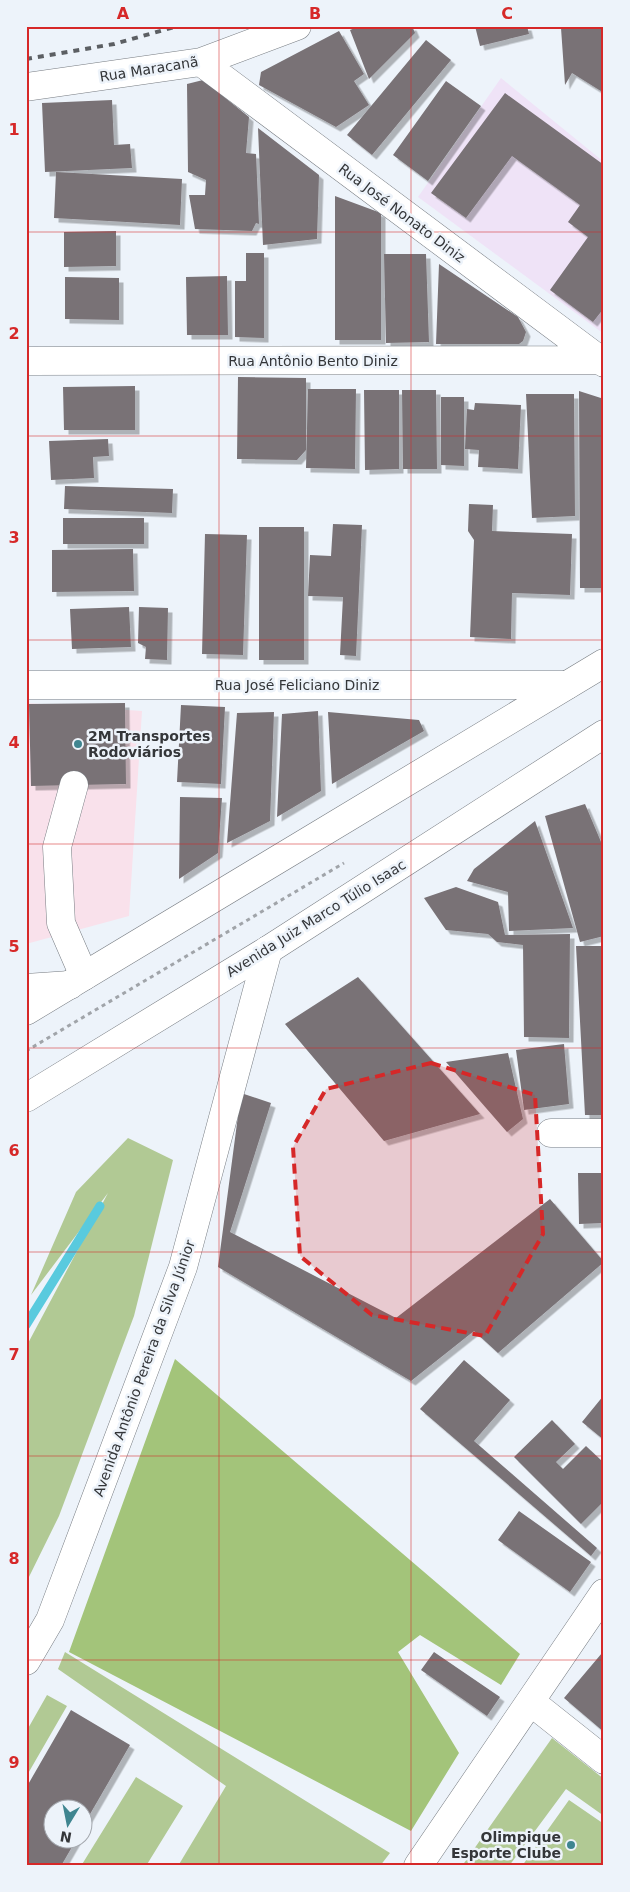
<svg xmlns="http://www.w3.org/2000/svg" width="630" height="1892" font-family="'DejaVu Sans',sans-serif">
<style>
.industrial{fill:#f9e1eb}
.education{fill:#efe3f7}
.green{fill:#b1c994}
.forest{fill:#a3c47a}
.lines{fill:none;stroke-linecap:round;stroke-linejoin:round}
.stream{stroke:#59cade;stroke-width:9}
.building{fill:#797276;filter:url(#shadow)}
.minor-casing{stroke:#777c82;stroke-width:29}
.major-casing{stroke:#777c82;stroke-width:29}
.path{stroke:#a0a4a9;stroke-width:3;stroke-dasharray:4 4;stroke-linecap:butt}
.minor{stroke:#fff;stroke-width:28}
.major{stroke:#fff;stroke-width:28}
.rail{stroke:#5c5f63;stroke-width:4;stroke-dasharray:6 6;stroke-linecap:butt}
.marked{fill:#d62828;fill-opacity:0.2;stroke:#d62828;stroke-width:4;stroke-dasharray:10 6;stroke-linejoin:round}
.grid{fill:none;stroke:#d62828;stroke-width:1;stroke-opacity:0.55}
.poi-dot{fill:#3f8590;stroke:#edf3fa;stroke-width:2}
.labels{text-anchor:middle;stroke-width:5;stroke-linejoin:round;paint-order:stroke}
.street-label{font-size:14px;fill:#343639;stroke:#edf3fa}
.poi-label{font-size:14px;font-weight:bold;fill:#343639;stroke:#edf3fa;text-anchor:start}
.neatline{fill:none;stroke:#d62828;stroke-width:2}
.grid-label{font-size:16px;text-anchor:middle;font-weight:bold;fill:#d62828}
</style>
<defs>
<filter id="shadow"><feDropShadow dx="4.5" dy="4.5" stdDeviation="0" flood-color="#0004"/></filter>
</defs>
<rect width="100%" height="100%" fill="#edf3fa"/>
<path class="industrial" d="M26,703L142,711L129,916L26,944Z"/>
<path class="education" d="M501,78L604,162V334L418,197Z"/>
<path class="green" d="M128,1138L173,1160L134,1316L59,1516L26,1583V1347L108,1193L31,1295L76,1192Z
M65,1652L390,1853L380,1866H178L226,1786L58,1669Z
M47,1695L67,1706L26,1777V1732Z
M552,1738L604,1779V1816L566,1789L509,1866H462Z
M136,1777L183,1806L146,1866H81Z
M569,1800L604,1824V1866H522Z"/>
<path class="forest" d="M175,1359L520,1654L501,1685L420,1635L398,1652L459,1753L411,1831L69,1652Z"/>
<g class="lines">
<path class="stream" d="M26,1325L100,1206"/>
</g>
<path class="building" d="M360,26H412L415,33L369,79L350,30Z
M475,26H527L529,34L480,46Z
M570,26H604V93L572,73L565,85L561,28Z
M339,31L364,74L354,81L369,105L336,127L259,85L261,72Z
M426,40L451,60L372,155L347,135Z
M203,80L249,117L246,153L256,154L259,224L256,223L252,231L195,229L189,195H205L206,180L188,172L187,84Z
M446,81L481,106L428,181L393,155Z
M505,93L604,165V308L593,322L550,290L588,237L568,222L580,205L512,156L466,218L431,193Z
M112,100L114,145L130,144L132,168L45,172L42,103Z
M258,128L319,175L317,239L263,245Z
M56,172L182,179L180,225L54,218Z
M335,196L381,213V340H335Z
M116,231V266L64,267V232Z
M246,253H264V338L235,337V281H246Z
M384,254H426L429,342L386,343Z
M439,264L518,317L526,332L523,341L519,344H436Z
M227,276L228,335H187L186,277Z
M65,277L119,278V320L65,319Z
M238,377L306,378V450L297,460L237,459Z
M135,386V430H64L63,387Z
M308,389H356L355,469L306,468Z
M364,390H399V469L365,470Z
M402,390H436L437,469H403Z
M579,391L604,399V588H580Z
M526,394H574L575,516L532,518Z
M441,397H464V466L441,465Z
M475,403L521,405L518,469L478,467L479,450L465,449L467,409L474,410Z
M108,439L109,456L93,457L94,478L51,480L49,441Z
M65,486L173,489L172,513L64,509Z
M469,504L493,505L492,531L572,534L570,595L512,593L511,639L470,637L474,540L468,531Z
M63,518H144V544H63Z
M333,524L362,525L356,656L340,655L343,597L308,596L310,555L331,556Z
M259,527H304V660H259Z
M205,534L247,535L243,655L202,654Z
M133,549L134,591L52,592V550Z
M129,607L131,647L72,649L70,609Z
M139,607L168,608L167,660L145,659L146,647L138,643Z
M125,703L126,784L31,786L29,704Z
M181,705L225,707L221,784L177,782Z
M318,711L321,791L277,817L282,714Z
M274,712L270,821L227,843L237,713Z
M328,712L419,720L424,731L332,784Z
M180,797L222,798L218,853L179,879Z
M585,804L604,849V936L580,942L545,816Z
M535,821L573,928L509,931L508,892L467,881L474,869Z
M456,887L498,902L505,935L570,934L569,1038L524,1037L523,945L497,942L488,934L446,930L424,898Z
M576,946H604V1115H585Z
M358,977L480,1114L384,1141L285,1024Z
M564,1044L569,1104L524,1110L516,1050Z
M508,1053L523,1119L507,1132L446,1062Z
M241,1093L271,1103L230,1232L396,1318L550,1199L604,1262L498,1353L474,1331L411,1381L218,1267Z
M578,1173H604V1223L579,1224Z
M464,1360L510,1400L474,1441L597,1548L591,1556L420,1409Z
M604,1395V1440L582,1422Z
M552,1420L575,1444L556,1462L563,1469L586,1446L604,1463V1501L581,1524L514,1457Z
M519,1511L591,1562L570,1592L498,1540Z
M434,1652L500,1697L487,1716L421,1670Z
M602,1653L604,1655V1732L564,1698Z
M71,1710L130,1745L82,1828V1810H52V1840H76L61,1866H26V1788Z"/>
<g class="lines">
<defs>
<path id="minor" d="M201,62L604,363
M26,87L201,62L297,26
M26,361L600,360
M26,685H567
M74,785L57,847L61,923L84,976
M26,988L70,985
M551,1133H604
M26,1661L50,1620L183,1267L268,950
M531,1702L604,1760
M418,1866L604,1593"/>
<path id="major" d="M26,1011L604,663
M26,1098L268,950L604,734"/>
</defs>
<use href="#minor" class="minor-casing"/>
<use href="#major" class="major-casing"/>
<path class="path" d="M26,1051L344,863"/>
<use href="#minor" class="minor"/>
<use href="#major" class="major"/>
<path class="rail" d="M26,59L114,44L178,26"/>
</g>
<path class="marked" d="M431,1063L535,1095L543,1234L485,1336L372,1315L300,1256L293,1147L326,1089Z"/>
<path class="grid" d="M219,26V1866M411,26V1866M26,232H604M26,436H604M26,640H604M26,844H604M26,1048H604M26,1252H604M26,1456H604M26,1660H604"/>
<g class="poi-dot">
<circle cx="78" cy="744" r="5"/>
<circle cx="571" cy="1845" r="5"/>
</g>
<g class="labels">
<g class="street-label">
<text transform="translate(149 69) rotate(-9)" y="5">Rua Maracanã</text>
<text transform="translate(402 213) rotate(37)" y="5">Rua José Nonato Diniz</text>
<text x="313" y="366">Rua Antônio Bento Diniz</text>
<text x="297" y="690">Rua José Feliciano Diniz</text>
<text transform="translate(316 918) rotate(-32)" y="5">Avenida Juiz Marco Túlio Isaac</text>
<text transform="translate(144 1368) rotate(-70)" y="5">Avenida Antônio Pereira da Silva Júnior</text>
</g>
<g class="poi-label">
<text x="88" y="741">2M Transportes<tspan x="88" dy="16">Rodoviários</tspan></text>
<text x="561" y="1842" text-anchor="end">Olimpique<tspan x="561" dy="16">Esporte Clube</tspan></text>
</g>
</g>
<rect width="630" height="1892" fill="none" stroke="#edf3fa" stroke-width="55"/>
<g transform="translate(68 1824) rotate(190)"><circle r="24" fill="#edf3fa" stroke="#a3a7ad"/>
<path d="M0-4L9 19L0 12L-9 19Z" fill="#3f8590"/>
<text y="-8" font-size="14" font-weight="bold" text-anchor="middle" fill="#343639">N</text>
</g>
<rect x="28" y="28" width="574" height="1836" class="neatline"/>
<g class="grid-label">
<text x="123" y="19">A</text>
<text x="315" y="19">B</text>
<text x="507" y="19">C</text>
<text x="14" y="135">1</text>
<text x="14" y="339">2</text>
<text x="14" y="543">3</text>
<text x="14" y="748">4</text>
<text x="14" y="952">5</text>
<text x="14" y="1156">6</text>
<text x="14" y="1360">7</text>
<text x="14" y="1564">8</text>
<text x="14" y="1768">9</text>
</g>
</svg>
